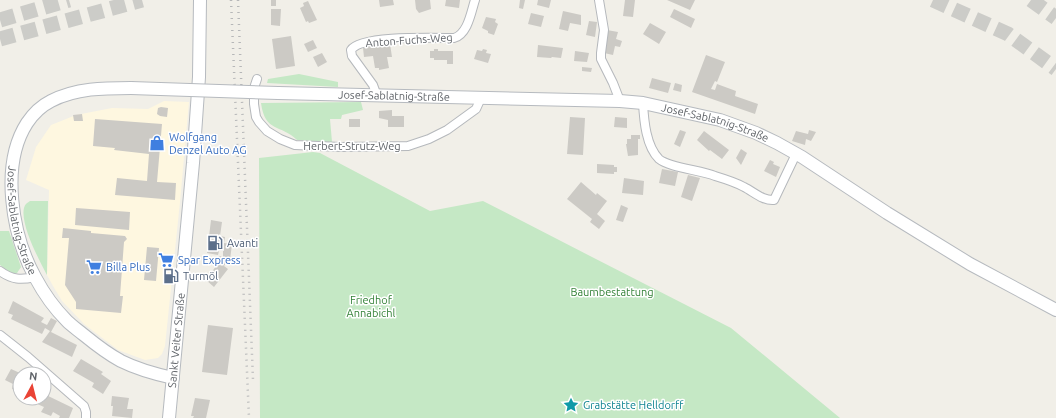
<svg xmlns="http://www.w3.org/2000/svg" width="1056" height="418" font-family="Ubuntu,sans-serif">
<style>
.commercial{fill:#fef7e0}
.green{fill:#c5e8c5}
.building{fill:#cccac5}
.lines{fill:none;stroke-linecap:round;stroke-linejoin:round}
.motorway-tunnel{stroke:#ccccc8;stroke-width:15;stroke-dasharray:15 8;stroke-linecap:butt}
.minor-casing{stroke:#b5b8bc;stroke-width:10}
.secondary-casing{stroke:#b6babf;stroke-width:14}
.minor{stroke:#fff;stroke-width:8}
.secondary{stroke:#fff;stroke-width:12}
.rail{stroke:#b6b7b8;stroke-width:2.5;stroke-dasharray:1 5;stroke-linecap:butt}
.secondary-bridge-casing{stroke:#b6babf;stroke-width:14;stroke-linecap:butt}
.secondary-bridge{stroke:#fff;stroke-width:12}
.labels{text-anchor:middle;stroke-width:3;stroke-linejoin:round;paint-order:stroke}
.street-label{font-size:11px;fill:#5f6368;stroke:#fff}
.shop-label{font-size:11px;fill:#366cbe;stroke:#fff;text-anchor:start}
.service-label{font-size:11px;fill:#4e5e75;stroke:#fff;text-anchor:start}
.park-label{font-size:11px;fill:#348238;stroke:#fff}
.culture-label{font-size:11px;fill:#0d838f;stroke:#fff;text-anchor:start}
</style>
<rect width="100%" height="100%" fill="#f1efe8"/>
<path class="commercial" d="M164,101L189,102L180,202L165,346L162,354L158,358L145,360L118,350L84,324L62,301L53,286L47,275L49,190L26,180L36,147L51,125L76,115L112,108L148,109Z"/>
<path class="green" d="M299,74L338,82V87L267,83L268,79Z
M361,102L363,110L342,115L341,119H330L332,142L297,140C281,124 265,133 261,103Z
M313,152L320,153L430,211L483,201L592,257L731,328L840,418H260L259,158Z
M30,201H48L47,275C39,260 20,224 24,208C25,204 27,203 30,201Z
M0,231H9L21,267L17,273H11L0,265Z"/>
<path class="building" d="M271,0H276V6H271Z
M379,0H393L394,5L380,7Z
M415,0H430L431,9L419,13L416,9Z
M446,0H460L459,8L445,6Z
M520,0H525L523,9L519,8Z
M538,0H551L549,8L537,5Z
M625,0H635L633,17L623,16Z
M667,0H695L690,10Z
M308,1L317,20L309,23L308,21L306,22L300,8L304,6L303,3Z
M271,9H281L280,26L271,25Z
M674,9L695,19L691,28L670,17Z
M563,11L581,15V25L570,23L568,31L559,29Z
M531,13L544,16L541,27L528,24Z
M486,17L496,19L495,22L498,24L494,35L488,33V31L482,28Z
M589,21L597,22L595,37L586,35Z
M650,23L666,32L659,44L643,34Z
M607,30L618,32L616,39L622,41L620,47L615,46L613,55L604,53Z
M291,36L295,66L276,69L272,39Z
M313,40L317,48L308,52L304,44Z
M390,44L392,57H387L389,68L379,70V68H375L373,56L364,57L363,48Z
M538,45L563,48L561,58L552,57L551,58L537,57Z
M434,49H438V51H453V64H447V60H434V58H430V51H434Z
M483,49L487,50L486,53L491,54L488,63L474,59L477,50L482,51Z
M575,51L589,53L587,62L574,61Z
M322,53L327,62L318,67L313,57Z
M706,55L725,62L717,82L715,81L711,89L715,90L717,84L736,91L735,96L758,104L755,114L692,92Z
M582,67L592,68L591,72L582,71Z
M652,78L671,83L668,93L649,88Z
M675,83L682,85L681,92L673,90Z
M161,107L168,108L167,117L160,116L157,114L158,108Z
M392,110V116H404V127H388V120L379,118V111Z
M82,114L83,121H74L73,115Z
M570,117L585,118L583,155L567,154Z
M615,117L627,118V128L614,127Z
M95,119L162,124L157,182L176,183L175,200L115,195L117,178L147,181L149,154L114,150L115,148L93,146Z
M349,119H360V127H349Z
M680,130L686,132L680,147L674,144Z
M809,130L816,132L811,141L806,139L805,145L792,141L796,131L808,134Z
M704,131L729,150L722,159L710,150L709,151L697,140Z
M631,135H640V139H638V155L628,156L626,144H627V139H631Z
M741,149L747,153L741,165L736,158Z
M770,160L774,162L773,164L780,167L776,177L764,171Z
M597,164L614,165V167H617V172H614V174L597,173Z
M662,169L678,172L675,186L659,183Z
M688,175L700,178L692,201L681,197Z
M624,178L644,181L643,195L622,193Z
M581,182L596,195L597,193L607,201L597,214L605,221L599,229L590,222L592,219L567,199Z
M621,205L628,208L623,222L616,220Z
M76,208L130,212L129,230L75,225Z
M211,220L222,222L220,236L225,237L224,243L232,244L230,260H228L224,266L228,269L214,287L206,280L219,262L216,260L220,256L223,258V251H219L218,255L207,253Z
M63,228L91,231V233L125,236L127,239L124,242L120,296H123L121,313L76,309V302L65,285L69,238H62Z
M147,247L159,248L156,281L144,280Z
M13,301L44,318L41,322L47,325L51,318L57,321L51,332L77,345L72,357L42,342L50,331L45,328L42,334L11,319L13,315L8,313Z
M208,325L233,328L227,375L202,372Z
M81,359L103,372L101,374L111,381L103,394L92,387L94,383L73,371Z
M11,369L20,373V392L12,389L13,384L5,380Z
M44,394L73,408L69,418H59L60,416L53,412L51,416L41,412L44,407L24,398H44Z
M112,396L129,398L127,409H133L132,418L112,416L113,406H111Z
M195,398L210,400L206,418H193L194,416H191Z"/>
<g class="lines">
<path class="motorway-tunnel" d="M933,0L1008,34L1056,69
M1031,0L1056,18
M0,20L69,0
M0,39L142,0"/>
<defs>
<path id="minor" d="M599,0L604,30L601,53V59L613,83L620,101
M257,79L254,88V104L256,117L259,122L267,131L280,139L295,145L341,147L408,146L429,139L447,130L476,109L481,98
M377,96L373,85L352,56L351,50C361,35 435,38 454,38C468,34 471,12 475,0
M643,103C644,121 646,146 659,159C670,168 701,170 715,176C725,179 735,182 744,187C754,192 763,201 774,200L796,154
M0,271C12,280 21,280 35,277
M0,335L28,357L84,406L86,412V418"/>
<g id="secondary">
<path id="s1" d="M131,88C104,88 76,88 51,101C41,106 33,114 27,123C0,165 12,235 35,277C43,292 55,309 67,321C72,326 78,330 84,335C95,344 108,354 121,361C137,369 155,374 173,378"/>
<path id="s2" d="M278,93L620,101L643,103L720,120L756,133L777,143L802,157L887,213L970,264L1056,310"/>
<path id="s3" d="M169,418L193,163L199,77L200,0"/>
</g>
</defs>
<use href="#minor" class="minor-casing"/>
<use href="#secondary" class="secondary-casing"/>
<use href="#minor" class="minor"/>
<use href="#secondary" class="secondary"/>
<path class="rail" d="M231,0L249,418
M238,0L253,380"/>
<defs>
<path id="secondary-bridge" d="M131,88L278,93"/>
</defs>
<use href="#secondary-bridge" class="secondary-bridge-casing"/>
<use href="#secondary-bridge" class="secondary-bridge"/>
</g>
<defs>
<symbol id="shop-bare" viewBox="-9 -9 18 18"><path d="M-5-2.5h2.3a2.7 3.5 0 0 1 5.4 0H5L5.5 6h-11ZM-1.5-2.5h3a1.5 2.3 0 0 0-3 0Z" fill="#3f7fe0" stroke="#fff" stroke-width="2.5" paint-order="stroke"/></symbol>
<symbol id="fuel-bare" viewBox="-9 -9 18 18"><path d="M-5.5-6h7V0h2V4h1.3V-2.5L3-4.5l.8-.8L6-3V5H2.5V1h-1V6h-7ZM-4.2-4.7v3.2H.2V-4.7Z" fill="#5c6f8a" stroke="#fff" stroke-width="2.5" paint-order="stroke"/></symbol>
<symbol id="supermarket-bare" viewBox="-9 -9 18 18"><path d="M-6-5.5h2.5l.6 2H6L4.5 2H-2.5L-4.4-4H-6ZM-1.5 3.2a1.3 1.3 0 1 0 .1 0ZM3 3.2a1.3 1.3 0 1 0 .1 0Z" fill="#3f7fe0" stroke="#fff" stroke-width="2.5" paint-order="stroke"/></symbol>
<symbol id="sight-bare" viewBox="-9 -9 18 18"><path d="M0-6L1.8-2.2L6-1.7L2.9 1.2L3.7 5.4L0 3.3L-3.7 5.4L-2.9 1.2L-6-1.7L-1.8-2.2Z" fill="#0f9aa8" stroke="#fff" stroke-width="2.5" paint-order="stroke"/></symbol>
</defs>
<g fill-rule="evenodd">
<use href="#shop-bare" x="146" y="132" width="22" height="22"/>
<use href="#fuel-bare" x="204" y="232" width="22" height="22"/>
<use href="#supermarket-bare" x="155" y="249" width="22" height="22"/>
<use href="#supermarket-bare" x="83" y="256" width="22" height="22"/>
<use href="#fuel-bare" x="160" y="265" width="22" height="22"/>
<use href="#sight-bare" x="560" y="394" width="22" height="22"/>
</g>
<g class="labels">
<g class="street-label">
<text transform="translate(409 40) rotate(-4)" y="4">Anton-Fuchs-Weg</text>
<text dy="4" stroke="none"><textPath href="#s2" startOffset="116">Josef-Sablatnig-Straße</textPath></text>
<text dy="4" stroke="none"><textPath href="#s2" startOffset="440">Josef-Sablatnig-Straße</textPath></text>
<text x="352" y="150">Herbert-Strutz-Weg</text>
<text dy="4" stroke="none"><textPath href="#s1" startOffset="216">Josef-Sablatnig-Straße</textPath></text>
<text dy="4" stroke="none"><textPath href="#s3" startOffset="78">Sankt Veiter Straße</textPath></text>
</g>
<g class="shop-label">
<text x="169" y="141">Wolfgang<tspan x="169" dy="13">Denzel Auto AG</tspan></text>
<text x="178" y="264">Spar Express</text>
<text x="106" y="271">Billa Plus</text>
</g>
<g class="service-label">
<text x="227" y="247">Avanti</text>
<text x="183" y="280">Turmöl</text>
</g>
<g class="park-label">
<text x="612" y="296">Baumbestattung</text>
<text x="371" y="304">Friedhof<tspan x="371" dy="13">Annabichl</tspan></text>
</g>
<g class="culture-label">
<text x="583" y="409">Grabstätte Helldorff</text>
</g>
</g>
<g transform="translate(32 386) rotate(7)"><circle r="19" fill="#ffffff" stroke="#bfc1c3"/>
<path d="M0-3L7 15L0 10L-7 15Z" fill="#ea4335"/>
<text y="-6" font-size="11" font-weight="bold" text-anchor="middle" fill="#5f6368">N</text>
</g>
</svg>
